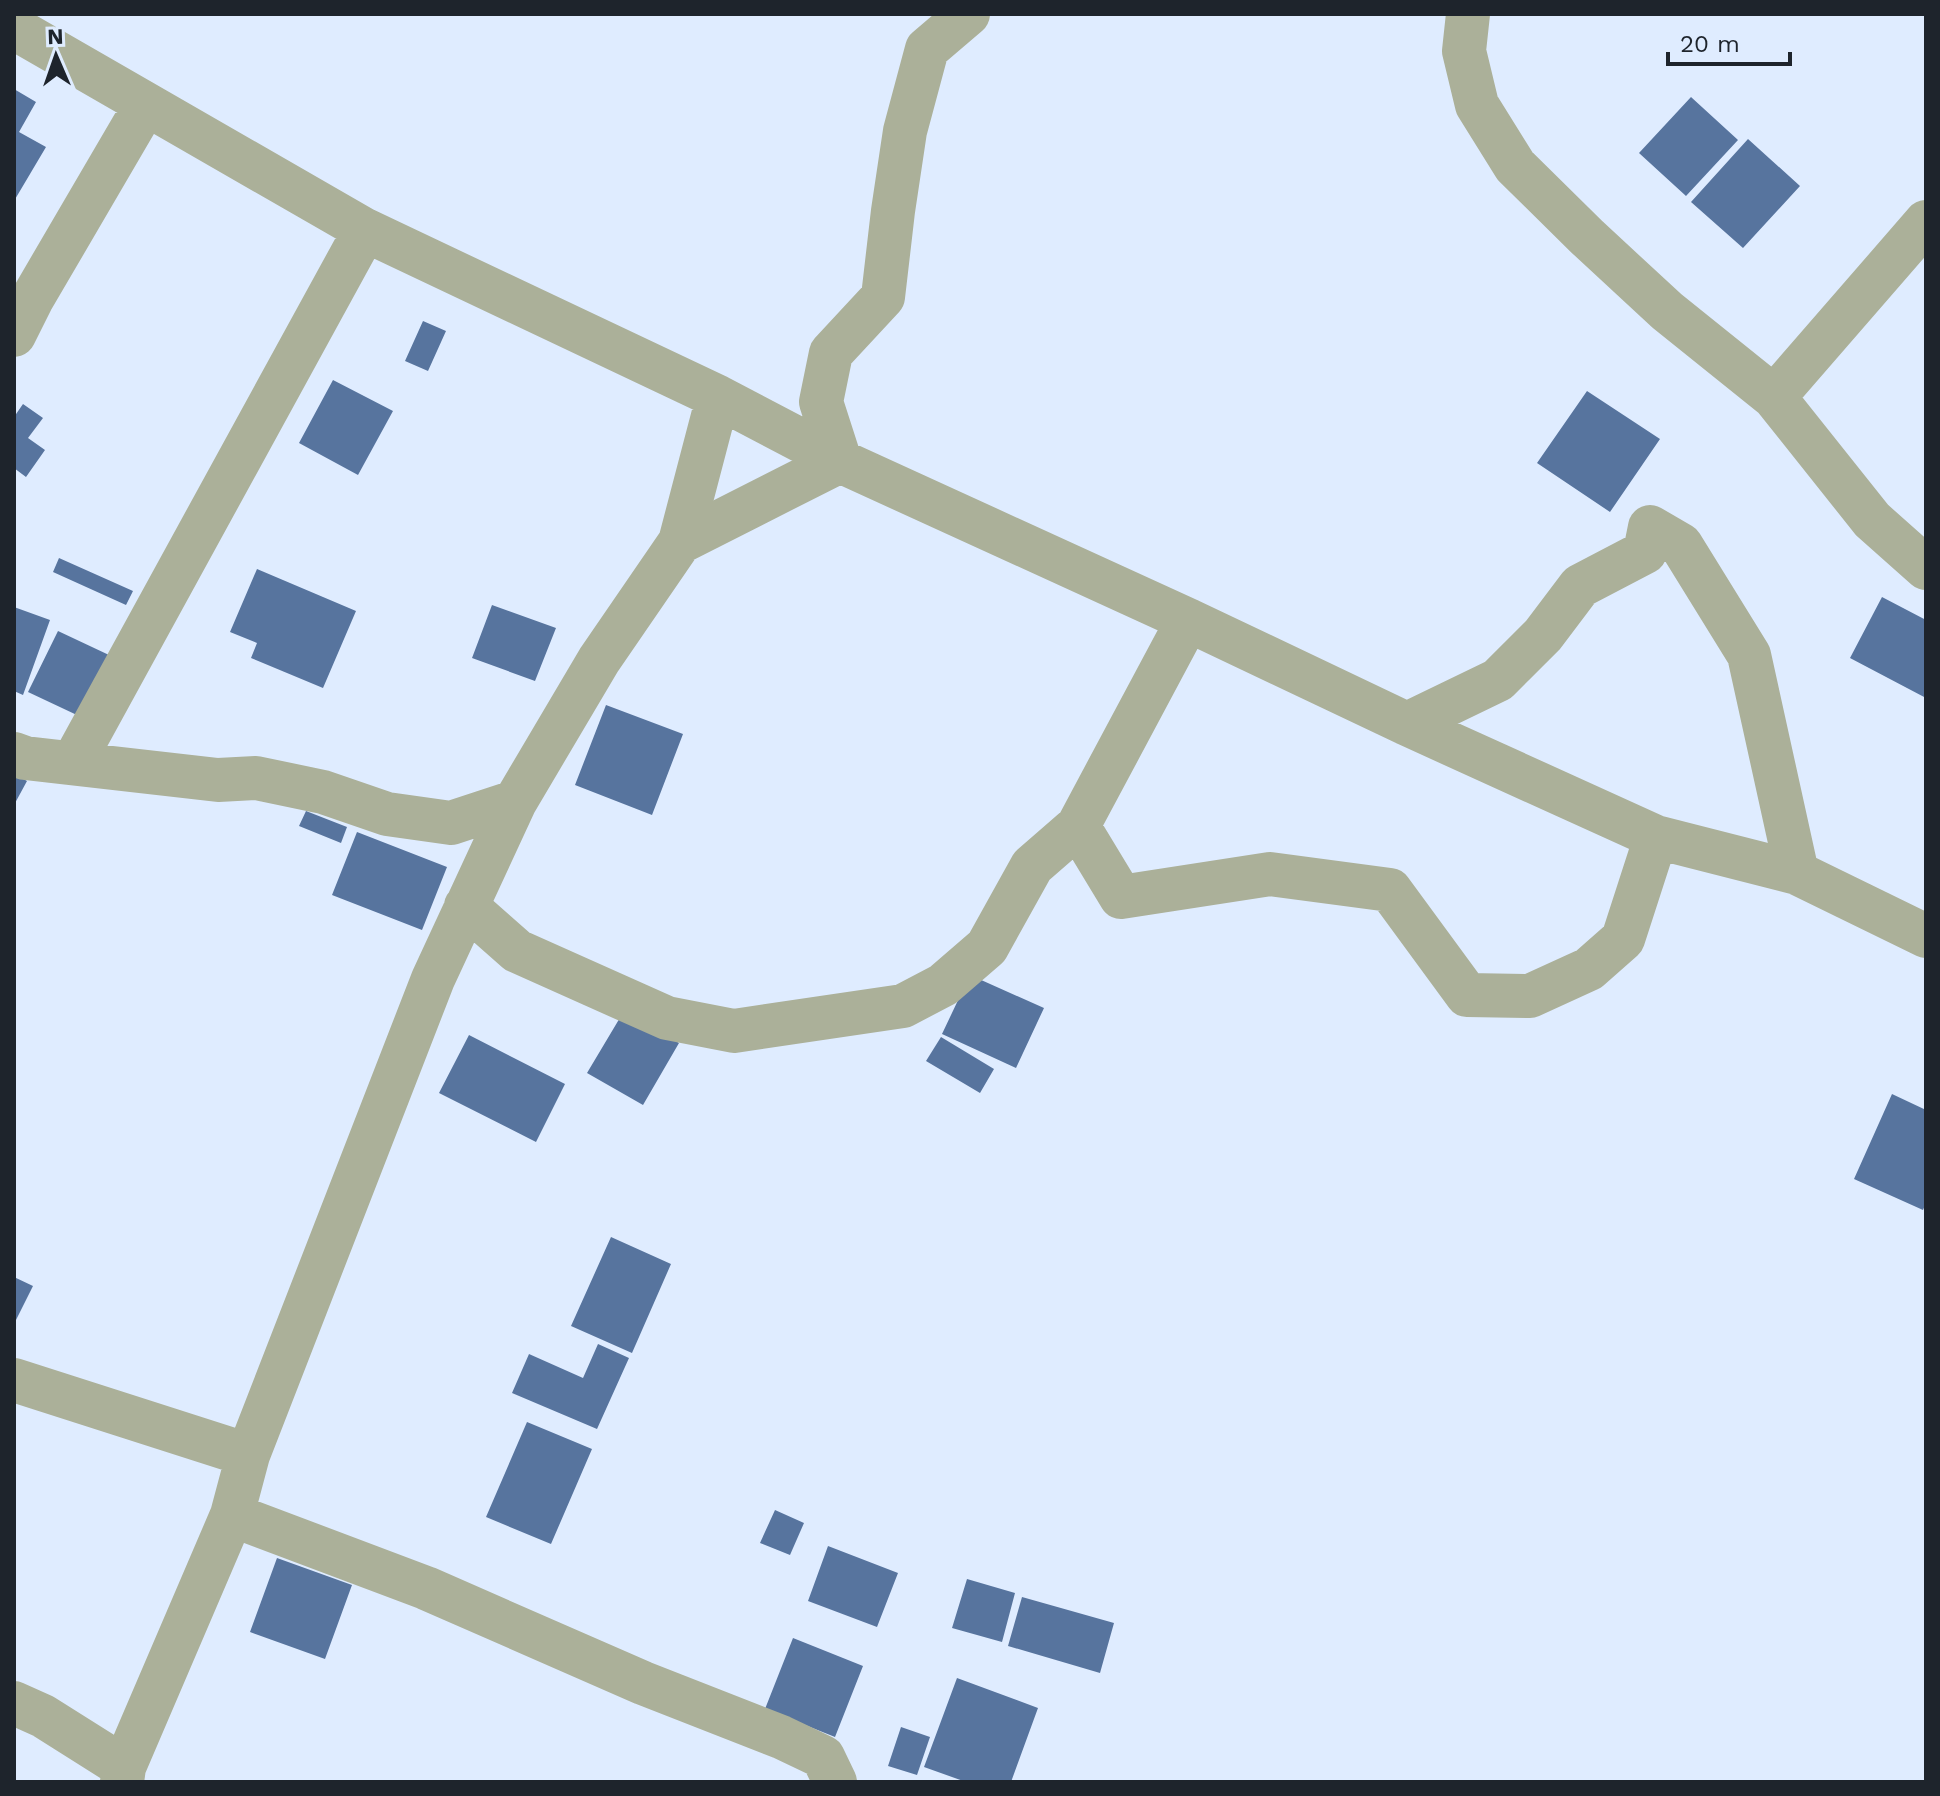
<svg xmlns="http://www.w3.org/2000/svg" width="1940" height="1796" font-family="'Work Sans',sans-serif">
<style>
.building{fill:#57749e}
.lines{fill:none;stroke-linecap:round;stroke-linejoin:round}
.minor{stroke:#abb099;stroke-width:44}
</style>
<rect width="100%" height="100%" fill="#dfecff"/>
<path class="building" d="M14,89L36,102L19,132L46,147L14,201Z
M1691,97L1738,140L1686,196L1639,153Z
M1748,139L1800,186L1743,248L1691,202Z
M423,321L446,331L428,371L405,361Z
M333,380L393,411L358,475L299,443Z
M1587,391L1660,439L1610,512L1537,463Z
M23,404L43,418L28,438L45,450L26,477L14,468V417Z
M59,558L133,591L126,605L53,572Z
M257,569L356,611L323,688L251,658L257,643L230,632Z
M1882,597L1926,620V698L1850,658Z
M492,605L556,628L535,681L472,658Z
M14,607L50,620L23,695L14,691Z
M58,631L109,655L79,716L28,692Z
M606,705L683,734L652,815L575,785Z
M14,774L27,781L14,805Z
M306,811L347,827L341,843L299,826Z
M357,832L447,867L422,930L332,895Z
M970,975L1044,1008L1016,1068L942,1034Z
M624,1011L679,1043L643,1105L587,1073Z
M469,1035L565,1084L536,1142L439,1093Z
M941,1037L994,1069L980,1093L926,1061Z
M1892,1094L1926,1110V1203L1923,1210L1854,1179Z
M611,1237L671,1264L632,1353L571,1326Z
M14,1277L33,1286L14,1324Z
M598,1344L629,1358L597,1429L512,1393L529,1354L583,1378Z
M527,1422L592,1449L551,1544L486,1517Z
M775,1510L804,1523L790,1555L760,1543Z
M828,1546L898,1573L877,1627L808,1601Z
M277,1558L352,1585L325,1659L250,1632Z
M967,1579L1015,1593L1002,1642L952,1628Z
M1022,1597L1114,1623L1100,1673L1008,1646Z
M793,1638L863,1666L835,1737L765,1709Z
M957,1678L1038,1708L1011,1782H966L924,1767Z
M901,1727L930,1737L917,1775L888,1766Z"/>
<g class="lines">
<path class="minor" d="M1468,14L1464,51L1477,105L1515,166L1587,237L1667,311L1774,397L1872,520L1926,568
M14,28L365,230L718,397L840,461L1188,620L1407,724L1656,837L1797,873L1926,936
M14,335L32,299L146,104
M1774,397L1926,222
M680,542L840,461L821,402L831,353L883,297L893,211L905,131L927,49L968,14
M1407,724L1498,680L1543,635L1580,586L1645,552L1650,527L1681,545L1749,655L1797,873
M14,754L25,758L218,780L256,778L323,792L387,814L451,823L515,802
M73,763L365,230
M1078,826L1121,897L1270,874L1390,890L1467,995L1530,996L1589,969L1623,939L1656,837
M466,906L517,951L667,1018L734,1031L903,1006L943,985L987,947L1032,866L1078,826L1188,620
M14,1380L248,1455
M232,1515L426,1588L643,1683L781,1737L823,1757L835,1782
M14,1703L43,1716L124,1767
M122,1782L124,1767L232,1515L248,1455L433,979L515,802L599,660L680,542L718,397"/>
</g>
<rect width="1940" height="1796" fill="none" stroke="#1e242c" stroke-width="32"/>
<g transform="translate(56 56) rotate(358)" stroke="#dfecff" stroke-width="6" paint-order="stroke">
<path d="M0-6L14 30L0 20L-14 30Z" fill="#1e242c"/>
<text y="-12" font-size="22" font-weight="bold" text-anchor="middle" fill="#1e242c">N</text>
</g>
<path d="M1668 52v12h122v-12" fill="none" stroke="#1e242c" stroke-width="4"/>
<text x="1680" y="52" font-size="24" fill="#1e242c" stroke="#dfecff" stroke-width="6" paint-order="stroke">20 m</text>
</svg>
